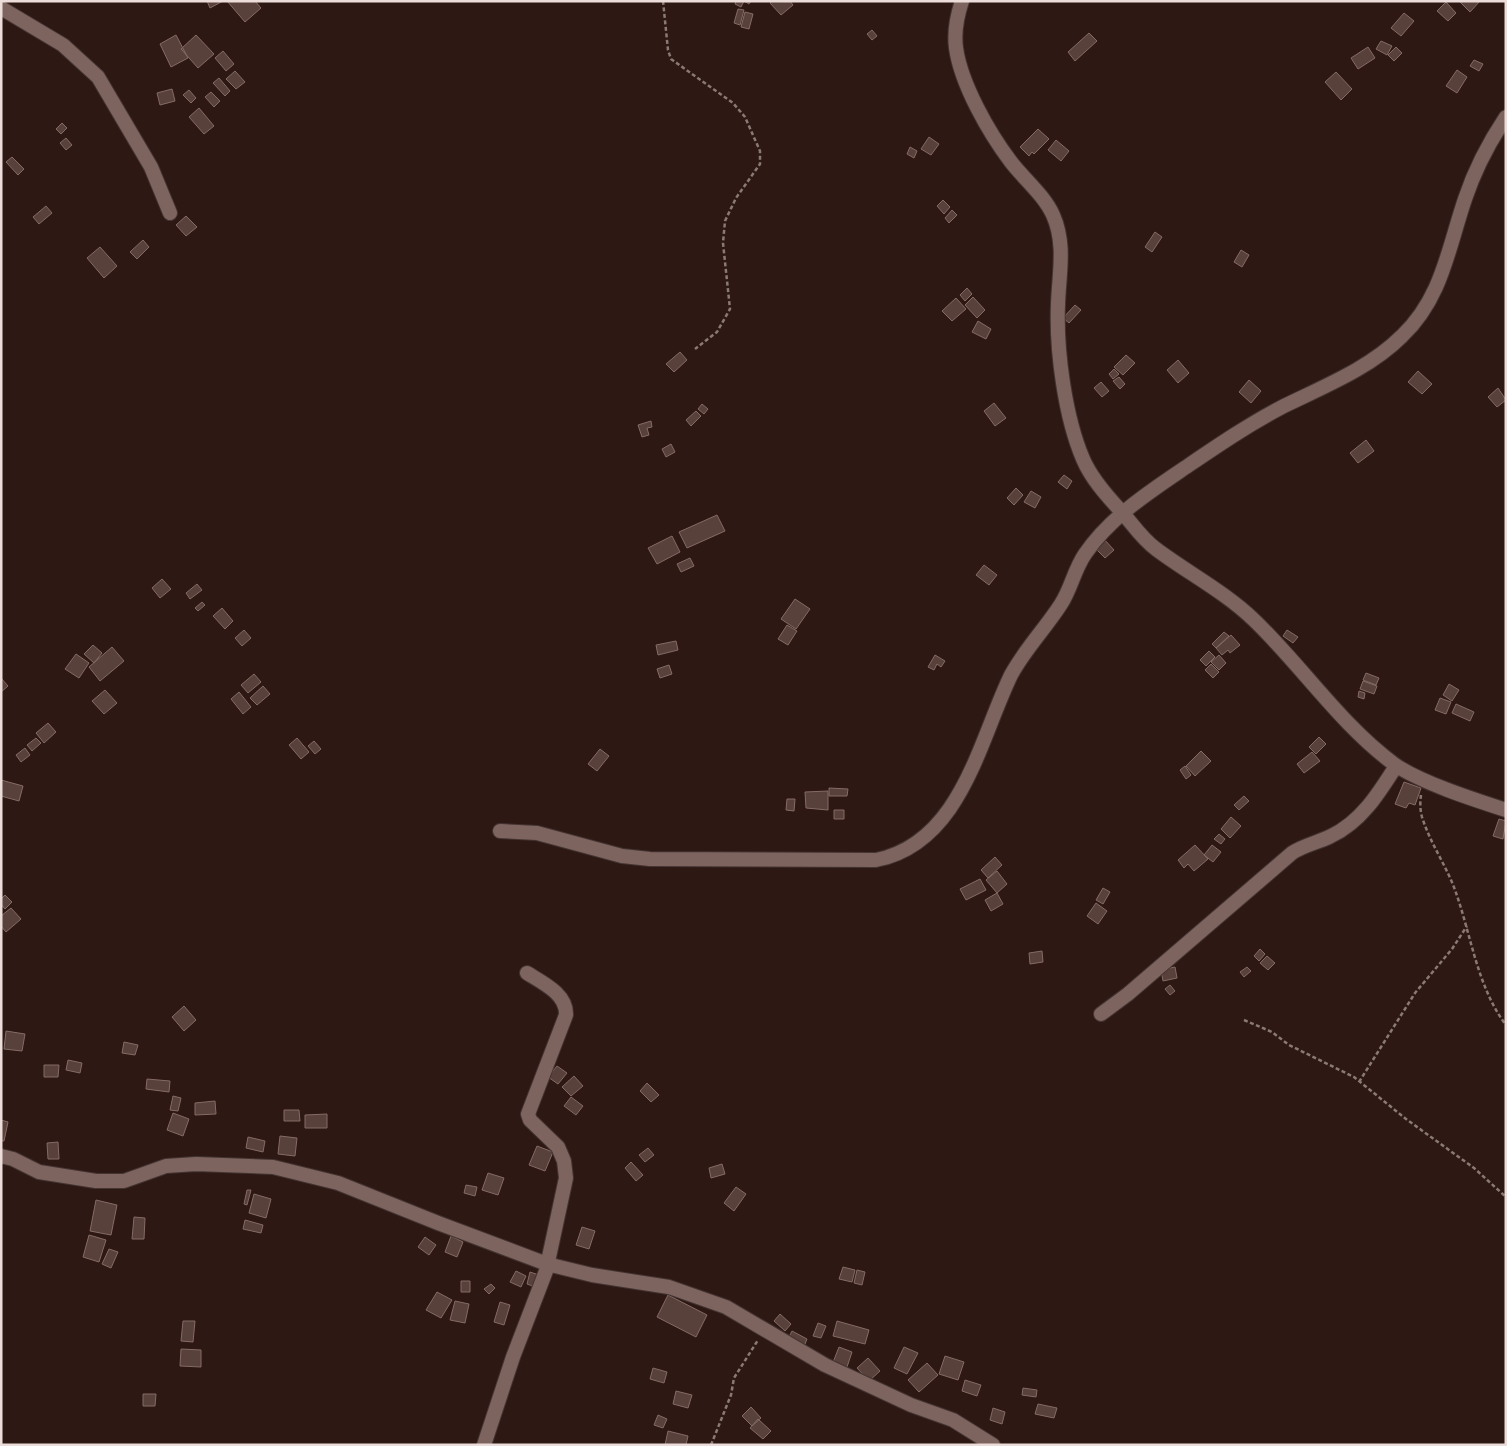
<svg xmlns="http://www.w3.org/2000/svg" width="1507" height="1446" font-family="Bitter,serif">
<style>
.building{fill:#58403b;stroke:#856b65}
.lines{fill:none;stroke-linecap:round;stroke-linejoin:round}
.minor-casing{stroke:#443432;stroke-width:16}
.path{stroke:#8b7975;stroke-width:2.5;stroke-dasharray:4 2.5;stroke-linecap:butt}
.minor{stroke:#7e645f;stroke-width:14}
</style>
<rect width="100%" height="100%" fill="#2d1814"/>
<path class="building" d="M207,1H223L210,8Z
M227,1H255L261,8L245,22Z
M736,1H751L749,4L744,1L741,7L735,4Z
M772,1H790L793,5L781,15L770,3Z
M1459,1H1480L1470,12Z
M1446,2L1456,13L1448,21L1437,11Z
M738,9L744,10L740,25L734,23Z
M745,12L753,14L749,29L741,27Z
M1404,13L1414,21L1401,36L1391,28Z
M872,30L877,36L872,40L867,34Z
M1089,33L1097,41L1075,61L1068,52Z
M176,35L188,58L171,67L160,44Z
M196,35L214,54L198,68L181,49Z
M1381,41L1392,46L1387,55L1376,49Z
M1368,47L1375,58L1358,69L1351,58Z
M1396,47L1402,53L1394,61L1388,55Z
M223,51L234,64L226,71L215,58Z
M1474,60L1483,64L1479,71L1470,66Z
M1457,70L1467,77L1457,93L1446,86Z
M235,71L245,82L236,89L226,79Z
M1336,72L1352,89L1341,100L1325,82Z
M219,78L230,91L225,96L213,83Z
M172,89L175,101L160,105L157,93Z
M189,90L196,98L191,103L183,95Z
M211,92L220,101L214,107L205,97Z
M199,108L214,126L204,134L189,117Z
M62,123L67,128L61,134L56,129Z
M1038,129L1049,139L1034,154L1032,152L1029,156L1020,147Z
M929,137L939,144L931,155L921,149Z
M66,138L72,145L66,150L60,143Z
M1056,140L1069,151L1061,161L1048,150Z
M910,147L917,151L914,158L907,154Z
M12,157L24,169L18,175L6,162Z
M943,200L950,207L944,214L937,206Z
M46,206L52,213L39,224L33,217Z
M952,210L957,215L949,223L945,218Z
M186,216L197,227L186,236L176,225Z
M1155,232L1162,237L1152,252L1145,247Z
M143,240L149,247L137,259L130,252Z
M100,247L117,266L104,278L87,258Z
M1241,250L1249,255L1242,267L1234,262Z
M967,288L972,294L965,301L960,295Z
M973,297L985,310L977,318L965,305Z
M956,298L966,309L952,321L942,311Z
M1075,305L1081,310L1069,323L1063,318Z
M978,321L991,329L986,339L972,332Z
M680,352L687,360L674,372L666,364Z
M1126,355L1135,363L1123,375L1114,367Z
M1178,360L1189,373L1178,383L1167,370Z
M1114,369L1119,374L1113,379L1109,374Z
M1418,371L1432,384L1422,394L1408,382Z
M1119,377L1125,384L1120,389L1113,381Z
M1249,380L1261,391L1251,403L1239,392Z
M1101,382L1109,391L1102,397L1094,388Z
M1498,388L1506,400L1497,407L1488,397Z
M994,403L1006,418L995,426L984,411Z
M702,404L708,409L704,414L698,409Z
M696,411L701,416L691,426L686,420Z
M651,421L652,427L647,428L649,435L642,437L638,425Z
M1366,440L1374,451L1358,463L1350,453Z
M671,444L675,452L666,457L662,449Z
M1064,475L1072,481L1067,489L1058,482Z
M1016,488L1023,495L1014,505L1007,498Z
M1031,491L1041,497L1035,508L1024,502Z
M717,515L725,531L687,548L679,532Z
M672,536L680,552L657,564L648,548Z
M1103,538L1114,550L1105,558L1094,547Z
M690,558L694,566L681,572L677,564Z
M984,565L997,575L989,585L976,575Z
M162,579L171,589L160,598L152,588Z
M197,584L202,590L190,599L186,593Z
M795,599L810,609L796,629L781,619Z
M202,602L205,605L198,611L195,608Z
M222,608L233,621L225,629L213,616Z
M787,625L797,631L788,645L778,639Z
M244,630L251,638L242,646L235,638Z
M1287,630L1298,637L1293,643L1283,636Z
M1224,632L1229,636L1216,648L1212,644Z
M1231,635L1240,645L1230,653L1228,650L1222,655L1216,648Z
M676,641L678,650L658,655L656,645Z
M93,645L102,653L94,663L84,654Z
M112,647L124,661L100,681L89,667Z
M1209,651L1215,657L1206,666L1200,660Z
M76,654L89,663L79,678L65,669Z
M935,655L945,661L941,667L937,664L934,670L928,667Z
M1219,655L1226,663L1219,670L1211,662Z
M1211,664L1219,672L1213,678L1205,670Z
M669,665L672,674L660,678L657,669Z
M1366,673L1379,678L1376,685L1363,680Z
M254,674L261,682L248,693L241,685Z
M1,678L8,686L1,692Z
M1363,681L1377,686L1374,694L1360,689Z
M1449,684L1459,690L1452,701L1443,695Z
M263,686L270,694L257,705L250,698Z
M105,690L117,703L104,714L92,701Z
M1359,691L1365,693L1364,699L1358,697Z
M239,692L251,707L243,714L231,699Z
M1440,698L1451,702L1446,714L1435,710Z
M1456,704L1474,712L1470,721L1452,713Z
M48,723L56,732L44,743L36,733Z
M1319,737L1326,744L1316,754L1309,747Z
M36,738L41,743L32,751L27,745Z
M297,738L309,752L301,759L289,745Z
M314,741L321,749L315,754L308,746Z
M25,748L30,755L21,762L16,755Z
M600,749L609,756L597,771L588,764Z
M1201,751L1211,761L1195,776L1186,766Z
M1312,752L1320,761L1304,773L1297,764Z
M1185,766L1191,775L1186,779L1180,770Z
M1,780L23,786L19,801L1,796Z
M1404,782L1421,788L1415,805L1409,803L1406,808L1395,804Z
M829,788L848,789L847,796H829Z
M828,791V810L806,808L805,792Z
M1244,796L1249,801L1239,810L1234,805Z
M787,799H795L794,811L786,810Z
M834,810H844V819H834Z
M1231,817L1241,826L1230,838L1221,829Z
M1499,819L1506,821L1503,839L1493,836Z
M1219,834L1225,839L1221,844L1214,839Z
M1195,845L1208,859L1194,871L1188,864L1184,868L1178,860Z
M1212,845L1221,852L1213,862L1204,855Z
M995,857L1002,865L988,878L981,870Z
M997,871L1007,884L997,893L986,880Z
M980,879L986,890L966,900L960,889Z
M1103,888L1110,892L1103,904L1096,900Z
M997,893L1003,904L991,911L985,900Z
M5,895L12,902L5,909L1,904V899Z
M1096,903L1107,911L1098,924L1087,916Z
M11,908L21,919L6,932L1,926V916Z
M1260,949L1265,954L1259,961L1254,956Z
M1042,951L1043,962L1030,964L1029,953Z
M1267,956L1275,963L1268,970L1260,963Z
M1175,967L1177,978L1163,981L1161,970Z
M1247,967L1251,971L1244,977L1240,972Z
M1170,985L1175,991L1170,995L1165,989Z
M184,1006L196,1020L184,1031L172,1017Z
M6,1031L25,1034L22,1051L4,1049Z
M124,1042L138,1045L135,1055L122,1053Z
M68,1060L82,1063L80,1073L66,1070Z
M44,1065H59L58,1077H44Z
M557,1066L567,1073L558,1084L548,1077Z
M574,1076L583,1086L571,1096L562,1087Z
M147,1079L170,1081L169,1092L146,1089Z
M647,1083L659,1095L651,1102L640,1091Z
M173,1096L181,1098L178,1111L170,1110Z
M571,1097L583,1106L576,1115L564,1106Z
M215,1101L216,1114L195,1115V1103Z
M284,1110H299L300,1121H284Z
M173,1113L189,1119L183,1136L167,1130Z
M327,1114V1128H305V1115Z
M1,1120L8,1122L4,1141H1Z
M280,1136L297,1138L295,1156L278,1154Z
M248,1137L265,1141L263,1152L246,1148Z
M58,1142L59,1159H48L47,1143Z
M537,1146L553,1152L545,1171L529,1165Z
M648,1148L654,1155L645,1162L639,1155Z
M631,1162L643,1175L636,1181L625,1168Z
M722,1164L725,1174L711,1178L709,1168Z
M488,1173L504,1178L498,1195L482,1190Z
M466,1185L477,1187L475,1196L464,1193Z
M736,1187L746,1194L734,1211L724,1203Z
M247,1190H251L247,1205L244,1204Z
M254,1194L271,1199L266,1218L249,1213Z
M96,1200L117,1205L111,1235L90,1231Z
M134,1217L145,1218L144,1239H132Z
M245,1220L263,1225L261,1233L243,1229Z
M582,1227L595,1231L589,1249L576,1245Z
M89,1235L106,1240L99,1262L83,1257Z
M451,1236L463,1242L457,1257L445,1252Z
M425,1237L436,1245L429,1255L418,1247Z
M109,1249L118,1252L111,1268L102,1264Z
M843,1267L855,1270L852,1282L839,1279Z
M857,1270L865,1272L862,1285L854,1283Z
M516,1271L526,1276L521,1287L510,1282Z
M530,1272L539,1275L535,1287L527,1284Z
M461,1281H470V1292H461Z
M491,1284L495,1288L489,1294L484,1289Z
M437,1292L452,1300L441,1318L426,1310Z
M668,1295L707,1315L696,1337L657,1317Z
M455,1301L469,1304L465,1323L450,1320Z
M500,1302L510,1305L504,1325L494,1322Z
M780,1314L791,1324L785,1331L774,1321Z
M183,1321H195L193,1342L181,1341Z
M837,1321L869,1330L865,1344L833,1336Z
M818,1323L826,1326L821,1338L813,1336Z
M792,1331L807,1339L803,1349L787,1341Z
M839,1347L852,1352L846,1370L832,1365Z
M904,1347L918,1353L907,1374L894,1368Z
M181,1349L201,1350V1367L180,1366Z
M945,1356L964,1362L958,1380L939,1374Z
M868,1358L880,1371L869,1381L857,1368Z
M927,1363L938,1375L919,1392L908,1380Z
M653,1368L667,1372L664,1383L650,1379Z
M965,1380L981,1385L977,1396L962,1391Z
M1023,1388L1037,1390L1036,1397L1022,1395Z
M676,1391L692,1395L688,1408L673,1404Z
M143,1394H156L155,1406H143Z
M1038,1404L1057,1408L1054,1418L1035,1414Z
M751,1407L761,1418L752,1426L742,1416Z
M993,1408L1005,1412L1002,1424L990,1420Z
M658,1415L667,1419L663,1428L654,1425Z
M758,1419L771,1431L763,1439L750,1428Z
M668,1431L688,1436L686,1445H665Z"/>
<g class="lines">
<defs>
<path id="minor" d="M962,1C957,16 954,33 956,48C961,84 989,133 1011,162C1024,179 1044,195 1053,215C1066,244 1059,274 1058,304C1056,350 1065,417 1083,459C1091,478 1106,495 1120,510C1132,523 1141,538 1156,549C1188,573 1225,592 1254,620C1302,666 1340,724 1394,764C1419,782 1475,800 1506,810
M1,8L63,45L98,77L151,167L170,213
M500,831L537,833L622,856L650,859L876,860C961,843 979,741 1011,675C1025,649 1045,629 1061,604C1071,589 1074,570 1085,554C1111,516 1151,491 1189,465C1220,444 1251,423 1284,406C1325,386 1370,368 1402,336C1442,298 1448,249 1465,199C1474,172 1490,141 1506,117
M1101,1014L1128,994L1292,853C1304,845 1317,843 1331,836C1361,822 1379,793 1396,766
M1,1156L13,1159L39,1172L96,1181H124L166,1166L196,1164L273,1167L338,1183L438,1223L547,1264L592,1275L669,1287L726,1307L825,1365L911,1405L953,1420L993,1445
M484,1445L513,1357L546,1271L566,1178L564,1161L558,1147L530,1120L528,1114L566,1015C567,994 543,983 527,973"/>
</defs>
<use href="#minor" class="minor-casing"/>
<path class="path" d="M663,1L668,50L671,59L733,103L745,117L760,151V164L736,198L725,221L723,243L730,309L717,332L695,349
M1421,795C1420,802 1420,810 1422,817C1430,843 1446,865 1455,890C1471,934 1477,987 1506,1025
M1244,1020L1272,1032L1289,1045L1354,1077L1406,1119L1474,1168L1506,1197
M1359,1082L1415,993L1452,949L1467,926
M711,1445L731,1395L734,1378L758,1340"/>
<use href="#minor" class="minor"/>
</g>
<rect width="1507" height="1446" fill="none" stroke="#ecddda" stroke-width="5"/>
</svg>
